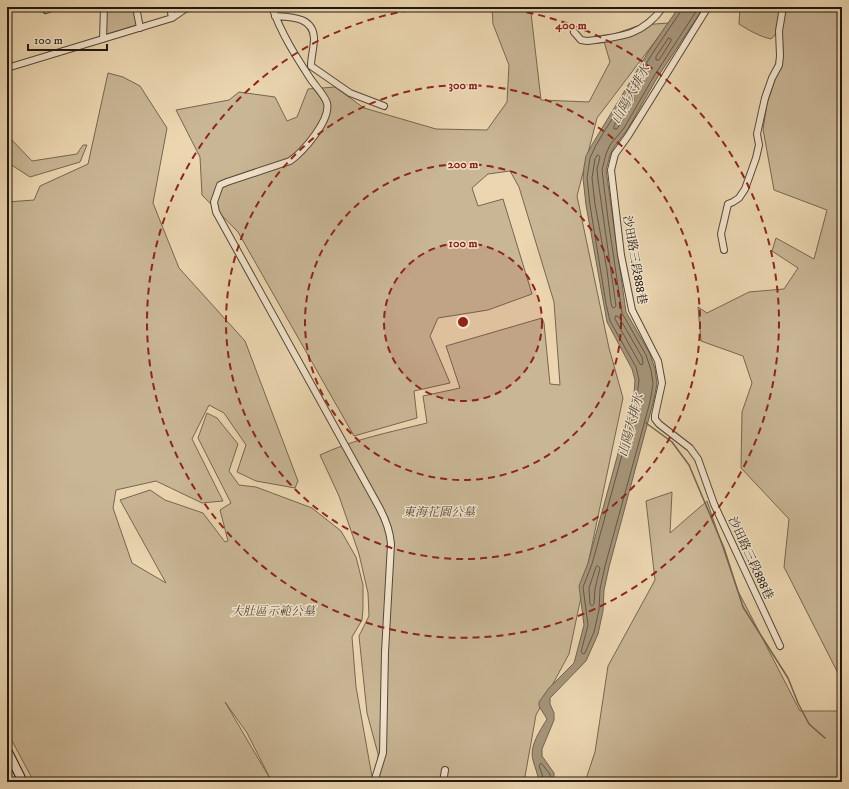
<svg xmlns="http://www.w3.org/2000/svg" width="849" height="789" font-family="'IM FELL DW Pica','Noto Serif TC',serif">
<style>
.green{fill:#c9b695;stroke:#756652}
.water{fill:#a6957a;stroke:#716350}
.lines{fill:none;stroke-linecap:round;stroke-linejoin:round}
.shore{stroke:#645645;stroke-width:1}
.stream{stroke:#716350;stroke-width:1.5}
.street-casing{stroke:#544738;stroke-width:8}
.secondary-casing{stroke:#211710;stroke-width:10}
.street{stroke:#f2e4cc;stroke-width:6}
.secondary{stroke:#f2e4cc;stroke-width:8}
.ring{fill:none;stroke:#8f2418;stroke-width:2;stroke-dasharray:7 5}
.labels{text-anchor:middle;stroke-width:3;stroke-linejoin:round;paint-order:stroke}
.street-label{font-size:12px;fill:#211710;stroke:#f2e4cc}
.park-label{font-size:12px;font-style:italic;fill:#534738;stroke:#f2e4cc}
.water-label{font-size:13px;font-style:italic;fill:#56493a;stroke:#f2e4cc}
.centre{fill:#8f2418;stroke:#f2e4cc;stroke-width:2}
.ring-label{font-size:12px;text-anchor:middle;font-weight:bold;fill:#8f2418;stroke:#f2e4cc;stroke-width:3;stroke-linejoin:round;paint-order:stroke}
</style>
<rect width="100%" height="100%" fill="#ebd6b0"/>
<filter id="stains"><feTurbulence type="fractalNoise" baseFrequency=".005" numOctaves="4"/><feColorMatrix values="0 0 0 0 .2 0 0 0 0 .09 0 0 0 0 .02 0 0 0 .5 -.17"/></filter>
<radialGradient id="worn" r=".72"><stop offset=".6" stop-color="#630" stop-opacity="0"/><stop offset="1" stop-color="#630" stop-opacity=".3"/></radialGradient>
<path class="green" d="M105,7H133L137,25L104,35Z
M492,7H527L531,13L541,100L589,102L610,62L603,38L640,25L669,23L597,118L577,196L609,348L623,398L569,654L536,715L524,782H378V754L367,713L359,636L369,616L368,593L359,554L339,496L320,455C354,439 391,432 427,423L423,396L460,388L446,346L542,318L544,323L550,384L560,385L554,302L519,187L510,171L488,174L472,188L478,206L503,199L532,294L488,310L438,318L430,336L450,383L414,391L417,418L354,436L238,232L202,195L200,157L176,110L229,100L239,92L275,97L287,121L297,117L308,89L335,87L364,108L436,129L487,130L507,102L509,65L493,24Z
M740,7H781C779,17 780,33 771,39C759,36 750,31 739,24Z
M785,7H842V681L784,567L789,519L741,468L742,412L752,383L743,356L701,341L698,307L707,313L749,292L784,289L798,268L772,251L776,238L814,259L827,210L774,190L763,129L767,104L783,55L782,29L785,12Z
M108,73L123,77L140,86L167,128L153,203L179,268L245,341L298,481L295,488L256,481L237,472L246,445L224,413L209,405L192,439L223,501L202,503L156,481L116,490L113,508L132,563L166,583L120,500L150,490L165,500L203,513L225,542L228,541L220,510L231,503L198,438L207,413L217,418L238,444L229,471L239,485L256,487L312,508L341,531L356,557L363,585V608L362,620L352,637L356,687L373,782H272L247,733L225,702L272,782H34L10,737L7,719V202L34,200L40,186L88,164Z
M7,135L32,161L77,154L83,145H87L80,162L30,177L7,162Z
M672,492L670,533L707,501L737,589L800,711H842V782H585L595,752L608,666L655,580L646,501Z"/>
<path class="water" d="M679,7H704L657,78L627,130L614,147L610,155L606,170L626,312L650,354L655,369L657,384L653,403L609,567L604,590L603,611L598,634L586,661L550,698V704L554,713V720L542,749V756L554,773V782H539C538,774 535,768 533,760C529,746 540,731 547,719L539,706V702L549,688L574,663L578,648L584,625L579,586L588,563L634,395L635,380L632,369L607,322L586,205L583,178L584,167L586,156L593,143L650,49Z"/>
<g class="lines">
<path class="shore" d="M682,7L681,11L654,51L596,145L590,158L587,178L590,205L606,304L610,321L636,367L639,380L637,396L630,426L592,564L583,587L588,625L581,652L583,654L585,653L594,632L599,610L600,589L605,566L650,402L653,384L651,370L646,355L622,313L608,219L602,170L606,154L610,145L624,128L654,76L699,7
M669,38L671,39V41L659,60H656V57Z
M632,97L634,98V100L617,129H614V126Z
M598,155L600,157L597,169L598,180L616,306L614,308L612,307L611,303L607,270L595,204L592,178L595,159Z
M616,316L619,317L642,357L643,363L642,365L640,364L615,319Z
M598,566L600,568L595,589L594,604L592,606L590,604L589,588L596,567Z
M543,782L542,774L539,766L541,763L550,774V782"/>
<path class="stream" d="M646,423L672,442L689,465L724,548L743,607L788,678L798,703L809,724L825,738"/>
<defs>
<path id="street" d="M136,7L140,28
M170,7L172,18
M272,7C281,33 295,55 310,78C315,86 324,94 327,103C331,120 303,152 290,161L227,182L220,185L214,202L216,212L379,507C386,520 390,530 391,544L385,652L383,753L374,782
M708,7L628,136L615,154L611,170L621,255L632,310L658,361L662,383L655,415V419L659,424L690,448L698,459L714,504L780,646
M46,10L54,7
M275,16C292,17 313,17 314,38C314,48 311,57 311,66L350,93L384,106
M574,32L581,40L587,41C619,37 643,36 663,7
M103,39L104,7
M7,68L172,18L185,9L190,7
M724,250L721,234L728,204L733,202L739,198L745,189L756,158L759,145L757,134L765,98L772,78L779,65L780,56L779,31L783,7
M443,782L445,770"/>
<path id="secondary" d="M7,750L23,782"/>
</defs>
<use href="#street" class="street-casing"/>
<use href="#secondary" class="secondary-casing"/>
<use href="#street" class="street"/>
<use href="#secondary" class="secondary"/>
</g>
<circle cx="463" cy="322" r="79" fill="#8f2418" fill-opacity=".12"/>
<g class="ring">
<circle cx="463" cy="322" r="79"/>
<circle cx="463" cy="322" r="158"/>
<circle cx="463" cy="322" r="237"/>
<path d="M491 7A316 316 0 1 1 435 7"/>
</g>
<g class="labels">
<g class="street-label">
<text transform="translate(635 260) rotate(80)" y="4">沙田路三段888巷</text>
<text transform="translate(751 558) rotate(65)" y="4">沙田路三段888巷</text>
</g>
<g class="park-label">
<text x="439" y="516">東海花園公墓</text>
<text x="273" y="615">大肚區示範公墓</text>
</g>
<g class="water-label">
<text transform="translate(630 94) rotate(-61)" y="5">山陽大排水</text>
<text transform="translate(630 425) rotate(-75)" y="5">山陽大排水</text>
</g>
</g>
<circle cx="463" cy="322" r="6" class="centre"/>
<g class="ring-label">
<text x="571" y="29">400 m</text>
<text x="463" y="89">300 m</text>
<text x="463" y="168">200 m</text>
<text x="463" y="247">100 m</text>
</g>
<rect width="849" height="789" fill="none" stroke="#ebd6b0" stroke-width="24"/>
<rect x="8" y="8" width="833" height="773" fill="none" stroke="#211710" stroke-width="2"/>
<rect x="12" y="12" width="825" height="765" fill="none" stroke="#211710"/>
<path d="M28 44v6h79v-6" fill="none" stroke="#211710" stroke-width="2"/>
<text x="34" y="44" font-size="12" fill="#211710" stroke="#f2e4cc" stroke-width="3" paint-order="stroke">100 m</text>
<rect width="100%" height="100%" filter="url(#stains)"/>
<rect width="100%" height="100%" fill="url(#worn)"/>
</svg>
